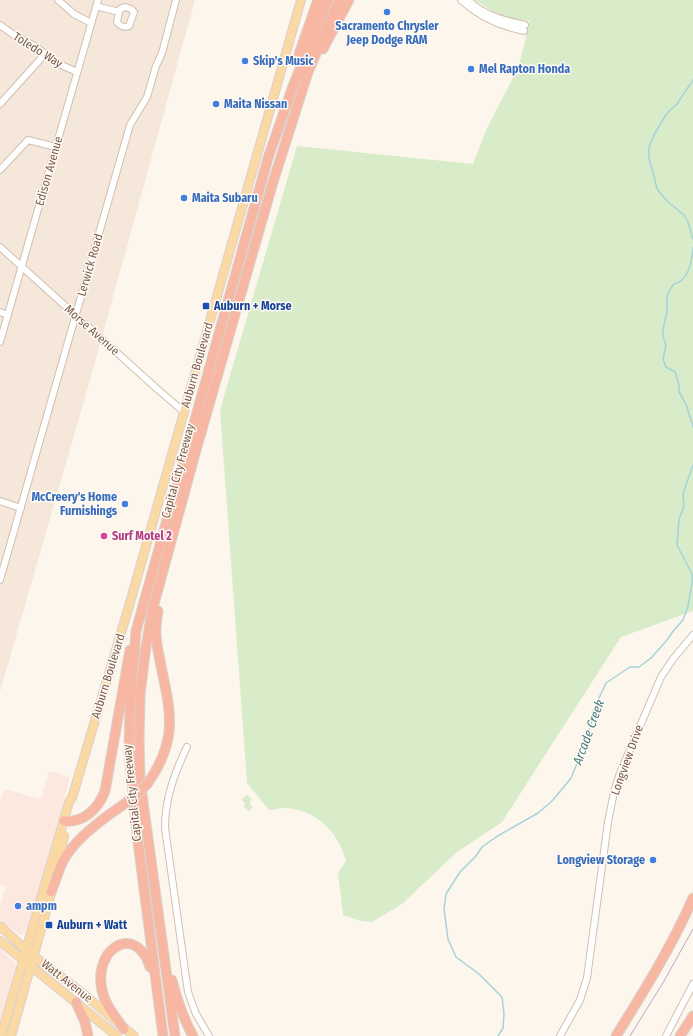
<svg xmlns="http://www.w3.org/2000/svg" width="693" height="1036" font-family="'Fira Sans Condensed',sans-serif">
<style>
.residential{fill:#f5e8da}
.commercial{fill:#fde8e0}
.green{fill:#d8ecc9}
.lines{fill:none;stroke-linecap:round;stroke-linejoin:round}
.stream{stroke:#a5d3da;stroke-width:1.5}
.minor-casing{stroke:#d1beb0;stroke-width:8}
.major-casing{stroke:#dad1cd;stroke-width:10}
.highway-casing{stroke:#dad1cd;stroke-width:11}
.minor{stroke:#fff;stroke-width:6}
.major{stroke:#fbd9a5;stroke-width:8}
.highway{stroke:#f7b7a3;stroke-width:9}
.tram{stroke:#b9a8c9;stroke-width:1}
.highway-bridge-casing{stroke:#dad1cd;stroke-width:11;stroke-linecap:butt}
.highway-bridge{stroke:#f7b7a3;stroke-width:9}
.shop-dot{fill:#3f7fe0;stroke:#fffaf3;stroke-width:1.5}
.transit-dot{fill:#1a4fb4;stroke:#fffaf3;stroke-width:1.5}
.hotel-dot{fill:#d1479c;stroke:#fffaf3;stroke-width:1.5}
.labels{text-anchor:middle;stroke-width:3;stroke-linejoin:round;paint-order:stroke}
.shop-label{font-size:12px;font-weight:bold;fill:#366cbe;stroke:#fffaf3;text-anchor:start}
.street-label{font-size:12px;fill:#7a5c4d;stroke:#fffaf3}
.transit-label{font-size:12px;font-weight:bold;fill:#164399;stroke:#fffaf3;text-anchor:start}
.hotel-label{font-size:12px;font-weight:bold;fill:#b23c85;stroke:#fffaf3;text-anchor:start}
.water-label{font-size:13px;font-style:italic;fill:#437c86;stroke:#fffaf3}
</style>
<rect width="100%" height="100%" fill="#fdf6ec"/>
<path class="residential" d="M0,0H195L94,366L0,692Z"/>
<path class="commercial" d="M49,771L70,777L38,894L25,933L20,935L0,920V907L6,886L0,884V802L4,789L41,799Z
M0,948L16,964L0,1027Z"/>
<path class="green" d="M475,0H693V611L621,637L502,822L457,852L402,904L372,922L361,921L343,915L338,873L346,861C339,832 315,809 285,808C280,808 274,810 269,810L247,783L220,410L297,146L473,164L487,128L513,78L520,61L530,21C525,20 519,20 514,19C500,16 486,8 475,0Z
M246,795L251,798L250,804L253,807L249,811L244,807L245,803L242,800Z"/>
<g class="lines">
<path class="stream" d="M693,80L677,104L667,113L654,135L649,147V159L654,176L657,189L667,201L684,215L688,222L693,239
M693,248C692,261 689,281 674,284L670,289L667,297V311L663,329V337L666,345L663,359L666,367L675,372L679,385V392L686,404L693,427
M498,1036L503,1028L504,1013L502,997L479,974L456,957L448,939L444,909L446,894L460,872L476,856L482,847L496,837L538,813L552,801L563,788L571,778L576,766L585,739L591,725L593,711L606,683L630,667H639L651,658L667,640L674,630L683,620L688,606L692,583V574L677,545L679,519L684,506L683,494L693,465"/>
<defs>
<path id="minor" d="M58,0L74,14L91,23
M461,0C479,17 500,26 524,31
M468,0C484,16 504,20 525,25
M96,6L119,12L117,22C121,27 124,28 129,26L134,12L131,9L125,7L120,9L119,12
M0,25L14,35L36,47L57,63L77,72
M0,104L45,54
M0,170L28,140L56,147
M0,247L155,387L184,412
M0,312L8,315
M0,342L98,0
M0,501L21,508
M0,580L130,125L147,97L156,66L162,53L176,0
M187,747C174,774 165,799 165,828L188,992L196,1014L209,1036
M560,1036L580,1000L587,978L608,822L614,792L620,773L661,677L673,659L693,635
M666,1036L693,984"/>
<path id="major" d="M57,870L64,836
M0,926L26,950L81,992L134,1036
M0,941L117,1036
M3,1036L2,1033L69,802L72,798L129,606L301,0
M11,1036L53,887"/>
<path id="highway" d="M323,49L349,0
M298,57L318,0
M148,783C178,739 171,714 161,666C159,654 155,641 156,629C156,623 157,617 158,611
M64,821C84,823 98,809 105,791L130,650
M51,892C55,883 58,872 62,863C73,840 102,819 123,805
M172,980C177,1000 183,1018 193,1036
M76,1002L85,1022L88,1036
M124,1029C117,1019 108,1009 104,997C88,951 135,920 150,967
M163,1036L137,834L129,752L130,705L136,631L268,158L293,86L328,0
M175,1036L140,780L139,738L140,695L145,653L152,611L196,450L273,182L308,72L339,0
M616,1036C644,991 672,946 693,898
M680,1036L693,1016"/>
</defs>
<use href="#minor" class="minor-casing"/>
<use href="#major" class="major-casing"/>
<use href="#highway" class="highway-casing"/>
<use href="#minor" class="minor"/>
<use href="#major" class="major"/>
<use href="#highway" class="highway"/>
<path class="tram" d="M630,1036L664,981L693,929"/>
<defs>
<path id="highway-bridge" d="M123,805L135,796L148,783"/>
</defs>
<use href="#highway-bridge" class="highway-bridge-casing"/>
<use href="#highway-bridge" class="highway-bridge"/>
</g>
<g class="shop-dot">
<circle cx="387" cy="12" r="4"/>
<circle cx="245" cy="61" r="4"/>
<circle cx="471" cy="69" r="4"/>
<circle cx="216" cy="104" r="4"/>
<circle cx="184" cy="198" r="4"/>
<circle cx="125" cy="504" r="4"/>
<circle cx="653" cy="860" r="4"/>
<circle cx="18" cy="906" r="4"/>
</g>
<g class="transit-dot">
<rect x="202" y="302" width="8" height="8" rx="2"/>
<rect x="45" y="921" width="8" height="8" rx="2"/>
</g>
<circle class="hotel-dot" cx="104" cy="536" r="4"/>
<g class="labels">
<g class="shop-label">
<text x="387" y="30" text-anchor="middle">Sacramento Chrysler<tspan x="387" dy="14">Jeep Dodge RAM</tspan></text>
<text x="253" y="65">Skip's Music</text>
<text x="479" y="73">Mel Rapton Honda</text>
<text x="224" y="108">Maita Nissan</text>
<text x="192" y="202">Maita Subaru</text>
<text x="117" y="501" text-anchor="end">McCreery's Home<tspan x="117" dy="14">Furnishings</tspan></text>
<text x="645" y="864" text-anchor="end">Longview Storage</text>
<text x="26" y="910">ampm</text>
</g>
<g class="street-label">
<text transform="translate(38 50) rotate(32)" y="4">Toledo Way</text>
<text transform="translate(49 171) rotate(-74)" y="4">Edison Avenue</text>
<text transform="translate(90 265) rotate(-74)" y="4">Lerwick Road</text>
<text transform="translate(92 330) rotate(42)" y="4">Morse Avenue</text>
<text transform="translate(197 365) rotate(-74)" y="4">Auburn Boulevard</text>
<text transform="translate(178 471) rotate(-75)" y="4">Capital City Freeway</text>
<text transform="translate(108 676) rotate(-73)" y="4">Auburn Boulevard</text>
<text transform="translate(627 760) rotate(-70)" y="4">Longview Drive</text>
<text transform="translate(132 793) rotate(-96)" y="4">Capital City Freeway</text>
<text transform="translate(67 981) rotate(38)" y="4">Watt Avenue</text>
</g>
<g class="transit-label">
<text x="214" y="310">Auburn + Morse</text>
<text x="57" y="929">Auburn + Watt</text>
</g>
<g class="hotel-label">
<text x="112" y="540">Surf Motel 2</text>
</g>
<g class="water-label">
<text transform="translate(588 732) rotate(-70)" y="5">Arcade Creek</text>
</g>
</g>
</svg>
